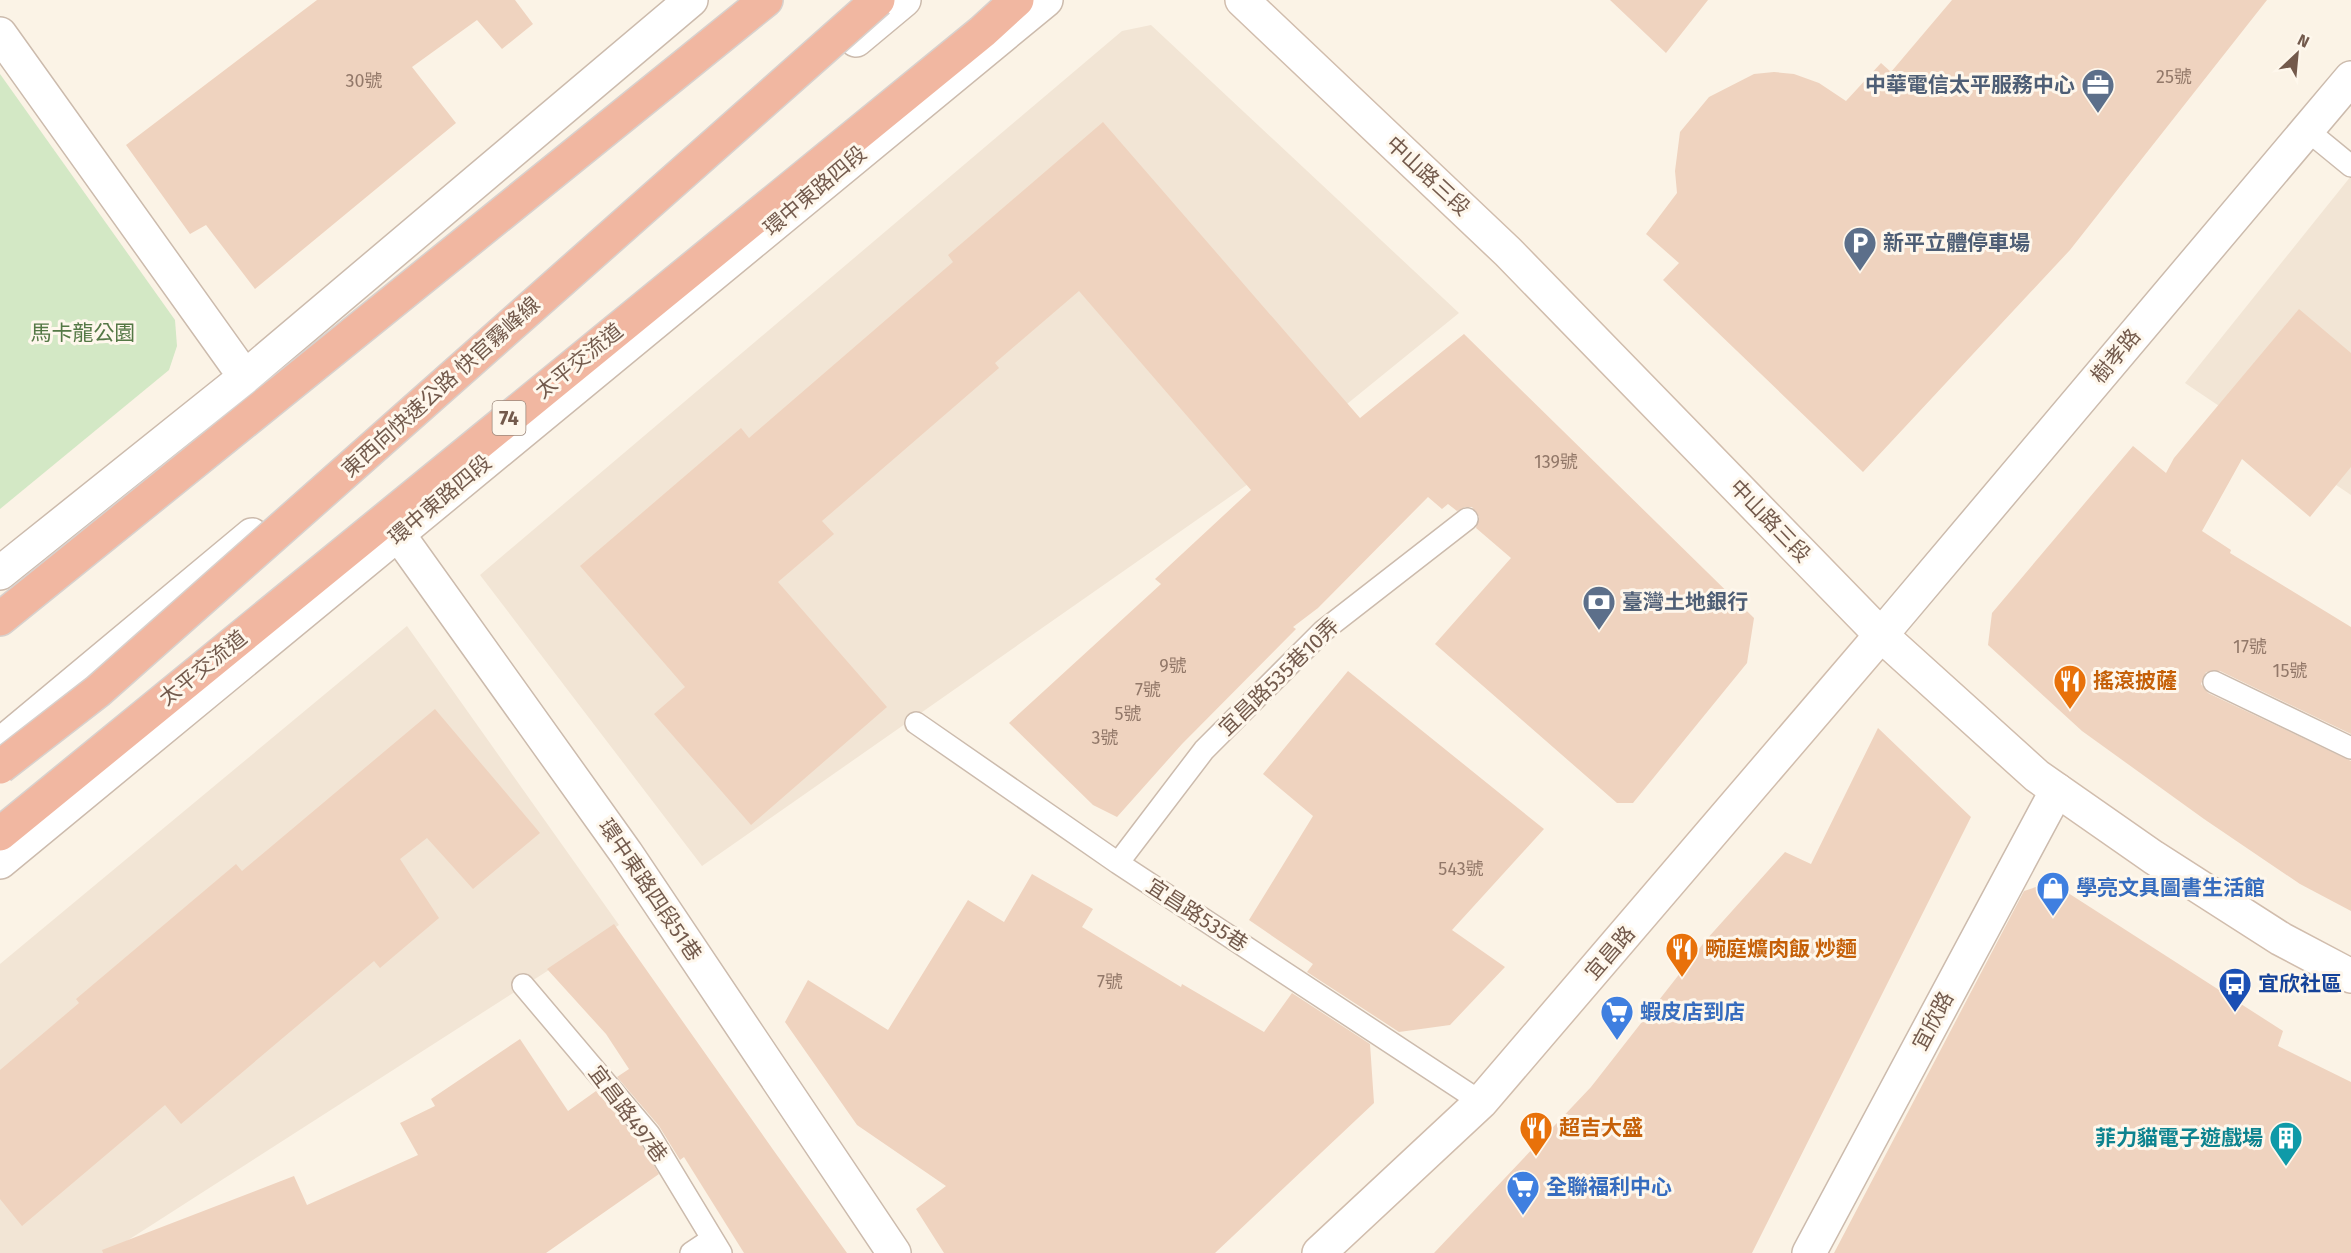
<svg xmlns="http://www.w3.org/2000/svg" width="2351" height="1253" font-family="'Fira Sans','Noto Sans TC',sans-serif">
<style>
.residential{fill:#f2e5d5}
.green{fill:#d3e8c5}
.building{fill:#efd3bf}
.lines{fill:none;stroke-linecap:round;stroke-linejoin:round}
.lane-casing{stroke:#ccbbad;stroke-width:24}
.street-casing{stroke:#ccbbad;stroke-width:36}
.secondary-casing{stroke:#d1bdad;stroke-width:36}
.highway-casing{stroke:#d8d1cd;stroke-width:36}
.lane{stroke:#fff;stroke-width:21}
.street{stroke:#fff;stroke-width:33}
.secondary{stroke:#fff;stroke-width:33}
.highway{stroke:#f1b7a1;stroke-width:33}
.highway-bridge-casing{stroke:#d8d1cd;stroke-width:36;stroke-linecap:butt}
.highway-bridge{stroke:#f1b7a1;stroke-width:33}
.labels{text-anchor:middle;stroke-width:6;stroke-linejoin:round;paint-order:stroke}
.number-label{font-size:18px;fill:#927869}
.shield{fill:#fef7ec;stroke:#9d897c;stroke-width:1.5}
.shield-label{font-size:20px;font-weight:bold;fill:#735a4c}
.service-label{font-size:21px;font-weight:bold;fill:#4e5e75;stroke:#fef7ec;text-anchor:start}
.street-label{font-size:21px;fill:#735a4c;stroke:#fef7ec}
.park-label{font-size:21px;fill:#547845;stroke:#fef7ec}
.food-label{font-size:21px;font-weight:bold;fill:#c56008;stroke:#fef7ec;text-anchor:start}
.shop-label{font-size:21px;font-weight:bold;fill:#366cbe;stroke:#fef7ec;text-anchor:start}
.transit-label{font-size:21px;font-weight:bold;fill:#164399;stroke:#fef7ec;text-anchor:start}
.culture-label{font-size:21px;font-weight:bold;fill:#0d838f;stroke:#fef7ec;text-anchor:end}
</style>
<rect width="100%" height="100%" fill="#fbf3e6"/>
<path class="residential" d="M1151,25L1459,313L1251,482L702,866L480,575L1122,31Z
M2351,176V495L2185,383Z
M407,626L619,925L108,1253H0V964Z"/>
<path class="green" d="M0,74L175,320L177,346L169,370L0,509Z"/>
<path class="building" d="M317,0H515L533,24L502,49L477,20L412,67L456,123L255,289L206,225L190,234L126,145Z
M1610,0H1708L1666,53Z
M1952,0H2267L2070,250L1863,472L1663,280L1679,263L1646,234L1677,193L1675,171L1680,132L1709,97L1754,74L1774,72L1794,74L1819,83L1846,101L1881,63L1891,72Z
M1103,122L1360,418L1464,334L1754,618L1747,663L1633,803H1617L1435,644L1511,558L1476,528L1479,517L1472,507H1465L1457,511L1448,504L1442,509L1428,497L1318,608L1293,627L1296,629L1182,744L1117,817L1093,805L1009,723L1161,584L1155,579L1251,490L1079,291L995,363L999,368L822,521L834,534L778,582L887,707L751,825L654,714L685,687L580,566L741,428L749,438L953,262L948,255Z
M2299,309L2351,353V467L2310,517L2242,459L2202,531L2231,550L2230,553L2351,627V734L2220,671L2206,672L2201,684L2208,693L2351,761V911L2300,884L2204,819L2082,731L1988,645L1992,613L2133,446L2166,473L2174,458Z
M1348,671L1544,829L1452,930L1505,967L1450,1025L1399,1032L1307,972L1313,964L1249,920L1313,816L1263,774Z
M435,709L540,833L473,889L427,838L400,859L439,918L380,968L374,961L181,1124L165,1105L22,1226L0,1199V1070L79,1003L76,999L236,864L242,871Z
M1878,728L1971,817L1752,1253H1434L1591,1087L1706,940L1785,852L1811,864Z
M1032,874L1093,909L1082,927L1181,987L1182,984L1264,1032L1292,993L1370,1044L1374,1103L1215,1253H944L916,1209L946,1186L857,1125L785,1022L808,980L888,1030L968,900L1004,922Z
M2051,882L2283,1031L2278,1046L2351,1082V1253H1834L2024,891Z
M614,924L774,1151L847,1253H744L684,1157L680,1160L659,1126L617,1077L629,1069L606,1034L547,969Z
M520,1039L568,1111L596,1091L639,1141L659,1174L546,1253H103L102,1250L294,1176L307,1205L418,1155L400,1123L435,1106L431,1099Z"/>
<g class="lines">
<defs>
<path id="lane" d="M2307,130L2351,166
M2214,682L2351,748
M916,723L1118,863L1481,1102
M1118,863L1204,750L1323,631L1467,519
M523,985L649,1134L721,1253
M691,1253L712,1239"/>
<path id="street" d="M0,34L245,377
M856,40L904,0
M398,534L626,853L894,1253
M0,573L245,377L691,0
M1881,635L2351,78
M0,745L252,535
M0,862L1046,0
M1809,1253L2057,790"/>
<path id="secondary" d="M1242,0L1508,252L1881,635L2037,776L2153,857L2281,939L2351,976
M1319,1253L1481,1102L1881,635"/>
<path id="highway" d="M0,619L766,0
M0,834L982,32L1017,0"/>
</defs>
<use href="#lane" class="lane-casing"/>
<use href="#street" class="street-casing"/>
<use href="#secondary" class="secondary-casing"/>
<use href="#highway" class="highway-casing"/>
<use href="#lane" class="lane"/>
<use href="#street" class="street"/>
<use href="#secondary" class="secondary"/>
<use href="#highway" class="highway"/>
<defs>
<path id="highway-bridge" d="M0,767L98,691L878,0"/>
</defs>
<use href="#highway-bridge" class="highway-bridge-casing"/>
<use href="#highway-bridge" class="highway-bridge"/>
</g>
<defs>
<symbol id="office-pin" viewBox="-11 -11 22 30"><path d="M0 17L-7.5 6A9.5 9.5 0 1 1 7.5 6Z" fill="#5c6f8a" stroke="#fef7ec"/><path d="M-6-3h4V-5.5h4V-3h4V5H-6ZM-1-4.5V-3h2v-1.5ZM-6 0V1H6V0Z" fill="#fff"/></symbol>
<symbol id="parking-pin" viewBox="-11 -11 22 30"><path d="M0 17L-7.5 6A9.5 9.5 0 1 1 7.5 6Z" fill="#5c6f8a" stroke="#fef7ec"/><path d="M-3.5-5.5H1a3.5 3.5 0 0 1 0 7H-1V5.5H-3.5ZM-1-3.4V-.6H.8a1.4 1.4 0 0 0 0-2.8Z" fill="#fff"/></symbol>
<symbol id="bank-pin" viewBox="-11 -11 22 30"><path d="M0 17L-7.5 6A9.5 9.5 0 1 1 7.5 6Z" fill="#5c6f8a" stroke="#fef7ec"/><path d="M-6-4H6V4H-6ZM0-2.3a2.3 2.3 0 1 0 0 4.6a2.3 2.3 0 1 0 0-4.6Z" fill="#fff"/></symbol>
<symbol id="restaurant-pin" viewBox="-11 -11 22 30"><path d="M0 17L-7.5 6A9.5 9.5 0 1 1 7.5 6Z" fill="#e8710a" stroke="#fef7ec"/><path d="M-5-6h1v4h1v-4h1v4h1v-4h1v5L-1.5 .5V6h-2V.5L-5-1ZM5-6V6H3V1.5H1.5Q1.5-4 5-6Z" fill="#fff"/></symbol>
<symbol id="shop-pin" viewBox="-11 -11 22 30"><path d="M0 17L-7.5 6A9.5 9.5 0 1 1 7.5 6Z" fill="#3f7fe0" stroke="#fef7ec"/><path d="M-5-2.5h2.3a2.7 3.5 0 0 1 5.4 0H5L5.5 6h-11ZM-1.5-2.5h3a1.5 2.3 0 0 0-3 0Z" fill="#fff"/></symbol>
<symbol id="bus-pin" viewBox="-11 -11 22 30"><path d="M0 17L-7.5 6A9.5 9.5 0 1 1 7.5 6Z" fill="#1a4fb4" stroke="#fef7ec"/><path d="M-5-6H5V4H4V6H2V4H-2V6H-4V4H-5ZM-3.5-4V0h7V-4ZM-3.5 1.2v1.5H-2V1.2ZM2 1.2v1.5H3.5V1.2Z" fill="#fff"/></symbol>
<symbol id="supermarket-pin" viewBox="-11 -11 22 30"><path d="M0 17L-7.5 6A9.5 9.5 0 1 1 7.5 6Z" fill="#3f7fe0" stroke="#fef7ec"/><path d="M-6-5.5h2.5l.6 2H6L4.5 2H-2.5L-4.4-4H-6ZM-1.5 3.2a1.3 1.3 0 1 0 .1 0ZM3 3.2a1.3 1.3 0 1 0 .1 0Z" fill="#fff"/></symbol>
<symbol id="building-pin" viewBox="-11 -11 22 30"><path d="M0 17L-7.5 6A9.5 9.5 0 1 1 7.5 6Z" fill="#0f9aa8" stroke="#fef7ec"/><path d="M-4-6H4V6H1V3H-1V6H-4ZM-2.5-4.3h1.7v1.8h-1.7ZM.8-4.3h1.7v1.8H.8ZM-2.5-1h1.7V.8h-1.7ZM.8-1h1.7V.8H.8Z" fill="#fff"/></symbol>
</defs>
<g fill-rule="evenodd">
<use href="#office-pin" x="2079" y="66" width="38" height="52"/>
<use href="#parking-pin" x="1841" y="224" width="38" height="52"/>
<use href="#bank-pin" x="1580" y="583" width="38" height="52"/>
<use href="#restaurant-pin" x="2051" y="662" width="38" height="52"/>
<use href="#shop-pin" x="2034" y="869" width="38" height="52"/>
<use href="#restaurant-pin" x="1663" y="930" width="38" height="52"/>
<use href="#bus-pin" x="2216" y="965" width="38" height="52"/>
<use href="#supermarket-pin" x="1598" y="993" width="38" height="52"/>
<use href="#restaurant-pin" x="1517" y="1109" width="38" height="52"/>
<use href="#building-pin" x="2267" y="1119" width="38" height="52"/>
<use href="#supermarket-pin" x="1504" y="1168" width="38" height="52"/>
</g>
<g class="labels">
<g class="number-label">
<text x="2174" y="83">25號</text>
<text x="364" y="87">30號</text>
<text x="1556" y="468">139號</text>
<text x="2250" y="653">17號</text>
<text x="1173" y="672">9號</text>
<text x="2290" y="677">15號</text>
<text x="1148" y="696">7號</text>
<text x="1128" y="720">5號</text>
<text x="1105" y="744">3號</text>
<text x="1461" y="875">543號</text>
<text x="1110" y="988">7號</text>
</g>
<rect class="shield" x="492.5" y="401" width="33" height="34" rx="4.5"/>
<g class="shield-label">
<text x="509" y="425">74</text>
</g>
<g class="service-label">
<text x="2075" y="92" text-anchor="end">中華電信太平服務中心</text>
<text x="1883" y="250">新平立體停車場</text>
<text x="1622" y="609">臺灣土地銀行</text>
</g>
<g class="street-label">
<text transform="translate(1428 176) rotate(43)" y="7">中山路三段</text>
<text transform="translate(815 191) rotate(-40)" y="7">環中東路四段</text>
<text transform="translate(2116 356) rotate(-50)" y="7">樹孝路</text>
<text transform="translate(579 361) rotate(-39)" y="7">太平交流道</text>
<text transform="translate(441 387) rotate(-42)" y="7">東西向快速公路 快官霧峰線</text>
<text transform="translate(440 500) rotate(-40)" y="7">環中東路四段</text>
<text transform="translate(1770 521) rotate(46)" y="7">中山路三段</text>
<text transform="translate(203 668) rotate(-39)" y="7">太平交流道</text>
<text transform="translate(1279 677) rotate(-44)" y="7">宜昌路535巷10弄</text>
<text transform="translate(650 890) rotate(56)" y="7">環中東路四段51巷</text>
<text transform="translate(1197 915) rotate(33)" y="7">宜昌路535巷</text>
<text transform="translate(1610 953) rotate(-49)" y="7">宜昌路</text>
<text transform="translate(1933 1021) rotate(-62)" y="7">宜欣路</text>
<text transform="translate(628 1114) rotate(53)" y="7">宜昌路497巷</text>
</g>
<g class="park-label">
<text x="83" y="340">馬卡龍公園</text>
</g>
<g class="food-label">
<text x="2093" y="688">搖滾披薩</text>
<text x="1705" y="956">畹庭爌肉飯 炒麵</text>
<text x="1559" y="1135">超吉大盛</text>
</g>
<g class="shop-label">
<text x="2076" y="895">學亮文具圖書生活館</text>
<text x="1640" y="1019">蝦皮店到店</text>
<text x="1546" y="1194">全聯福利中心</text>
</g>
<g class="transit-label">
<text x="2258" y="991">宜欣社區</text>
</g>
<g class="culture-label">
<text x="2263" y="1145">菲力貓電子遊戲場</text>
</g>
</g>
<g transform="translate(2297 54) rotate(26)" stroke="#fef7ec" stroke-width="4.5" paint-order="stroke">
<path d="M0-4.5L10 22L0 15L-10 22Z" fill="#735a4c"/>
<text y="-9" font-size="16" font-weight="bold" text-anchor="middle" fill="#735a4c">N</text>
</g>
</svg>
